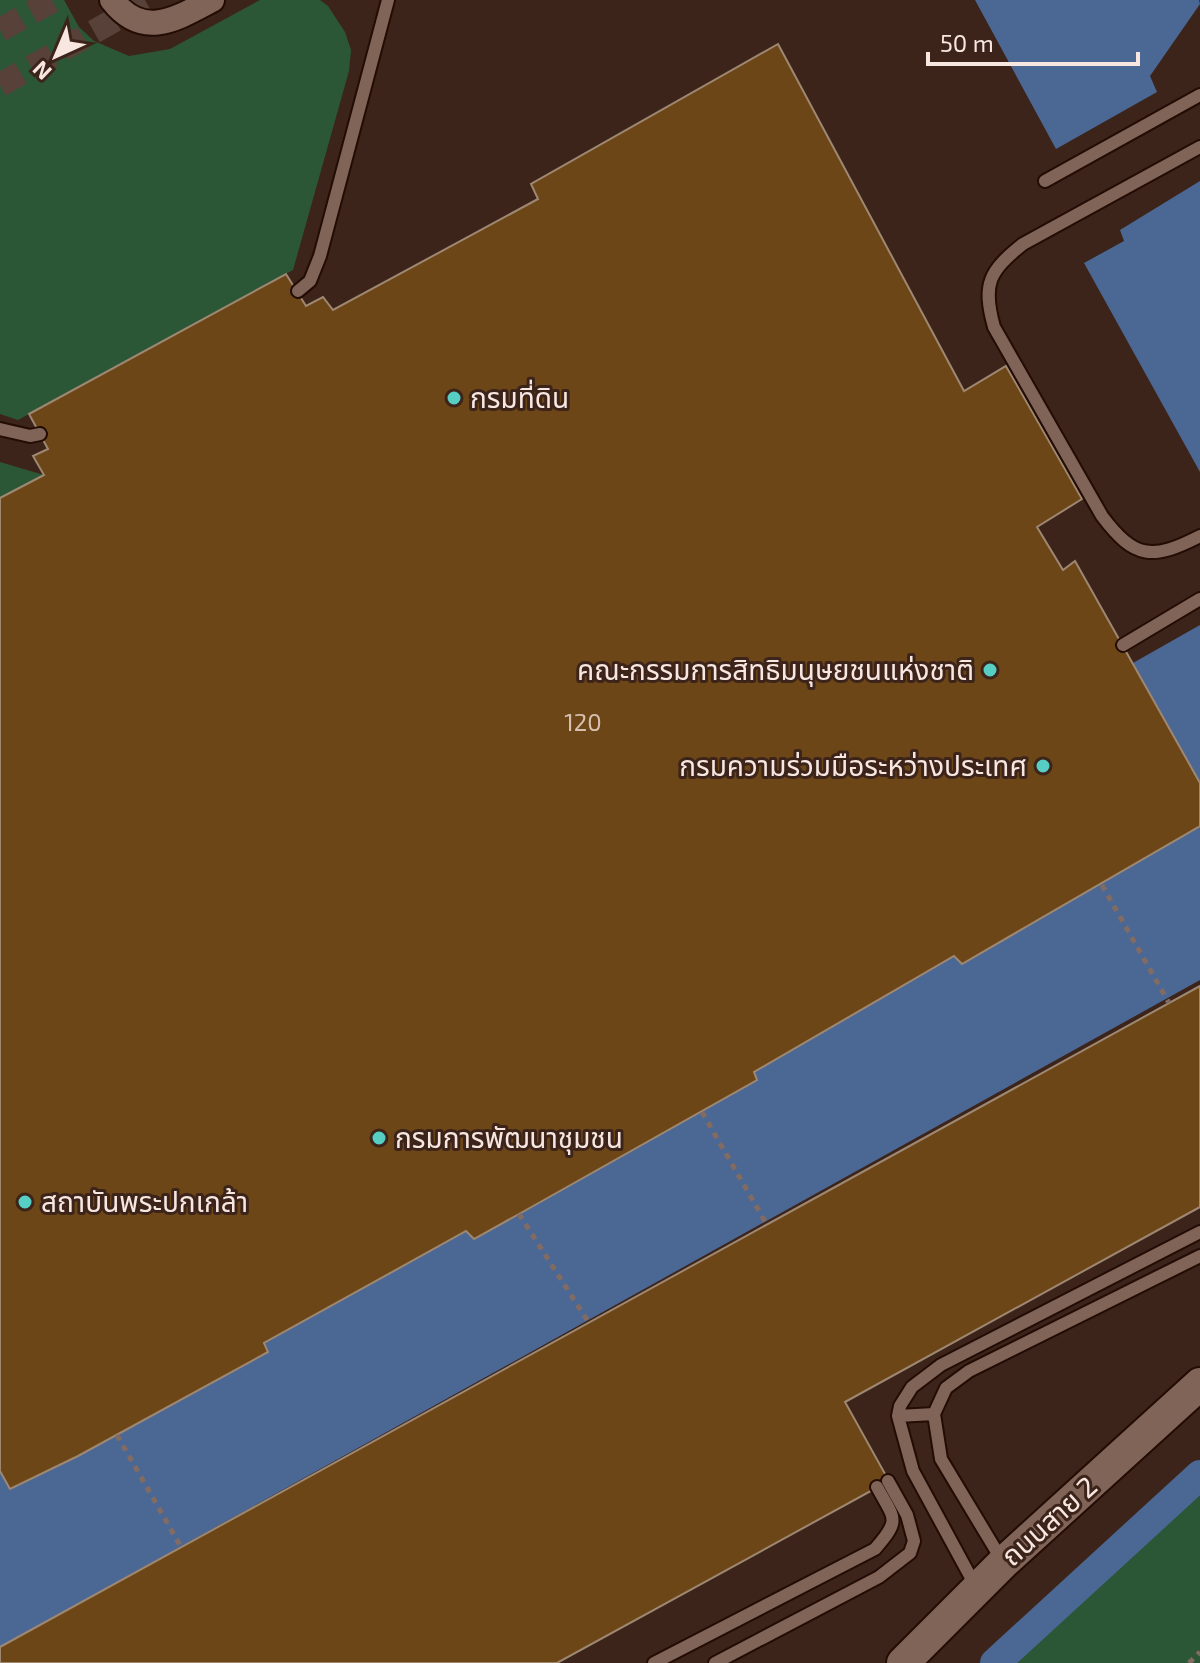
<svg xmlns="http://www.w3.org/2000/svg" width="1200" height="1663" font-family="'Exo 2','Noto Sans Thai',sans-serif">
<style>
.green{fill:#2c5737}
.water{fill:#4b6895}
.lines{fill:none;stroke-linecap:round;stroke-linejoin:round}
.canal{stroke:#4b6895;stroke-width:30}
.building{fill:#6d4618;stroke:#9e8872;stroke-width:2}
.street-tunnel{stroke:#584138;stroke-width:24;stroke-dasharray:24 12;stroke-linecap:butt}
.lane-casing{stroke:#220c04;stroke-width:16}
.street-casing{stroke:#220c04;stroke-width:28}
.secondary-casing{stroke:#220c04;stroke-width:36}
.path{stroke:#816b62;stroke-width:5;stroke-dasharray:6 6;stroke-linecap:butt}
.lane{stroke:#806458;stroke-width:12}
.street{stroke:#806458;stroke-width:24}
.secondary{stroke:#806458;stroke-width:32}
.poi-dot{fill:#56cec3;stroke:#3c241a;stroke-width:3}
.labels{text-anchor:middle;stroke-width:6;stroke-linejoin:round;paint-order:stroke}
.number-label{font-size:24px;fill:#d5bfae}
.poi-label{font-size:28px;fill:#f8e7e0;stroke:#3c241a;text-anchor:start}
.street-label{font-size:28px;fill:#f8e7e0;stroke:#3c241a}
</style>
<rect width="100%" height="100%" fill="#3c241a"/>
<path class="green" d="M0,0H64L79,27L94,41L129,56L170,49L260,0H320L328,6L345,32L351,50L349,71L293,270L18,420L0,414Z
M0,462L44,475L0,498Z
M1200,1489V1663H1012L1175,1511Z"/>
<path class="water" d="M975,0H1199L1200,4L1150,76L1157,92L1056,149Z
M1200,181V472L1084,263L1124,241L1120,230Z
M1200,625V783L1133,663Z
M1200,826V980L0,1647V1471L10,1489L268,1351L265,1343L466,1231L474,1239L757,1080L754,1072L954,956L962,964Z"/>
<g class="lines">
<path class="canal" d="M995,1663L1200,1475"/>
</g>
<path class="building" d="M778,44L964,391L1006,366L1082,499L1037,527L1063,570L1075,561L1200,783V826L962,964L954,956L754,1072L757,1080L519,1214L474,1239L466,1231L264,1343L268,1352L78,1456L10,1489L0,1471V498L44,475L33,456L48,449L29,414L286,274L306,306L323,297L333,310L538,199L531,184Z
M1200,986V1207L845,1402L889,1481L557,1663H0V1647Z"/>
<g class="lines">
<path class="street-tunnel" d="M0,30L54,0
M0,85L150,0"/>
<defs>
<path id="lane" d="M1200,147L1023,244C989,271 982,284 994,327L1102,516C1135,560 1153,560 1200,536
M1045,181L1200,95
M298,291L310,281L320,256L388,0
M0,429L30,436L40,434
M1123,645L1200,599
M898,1416L934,1414
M1003,1562L941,1459L934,1414L946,1388L969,1371L1200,1256
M976,1587L913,1471L898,1416L900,1406L912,1387L941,1365L1200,1232
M654,1663L875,1549C901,1519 895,1520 877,1487
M715,1663L879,1577L910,1553L914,1541L907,1515L888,1481"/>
<path id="street" d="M112,0C143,40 176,19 212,0"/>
<path id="secondary" d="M903,1663L1003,1563L1200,1384"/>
</defs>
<use href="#lane" class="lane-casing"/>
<use href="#street" class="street-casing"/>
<use href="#secondary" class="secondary-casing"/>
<path class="path" d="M1102,885L1169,1003
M702,1112L767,1225
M519,1214L589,1323
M117,1435L181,1547
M1189,1663L1200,1652"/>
<use href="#lane" class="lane"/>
<use href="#street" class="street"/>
<use href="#secondary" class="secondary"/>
</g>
<g class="poi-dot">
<circle cx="454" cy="398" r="8"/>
<circle cx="990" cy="670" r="8"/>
<circle cx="1043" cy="766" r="8"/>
<circle cx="379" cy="1138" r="8"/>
<circle cx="25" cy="1202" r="8"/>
</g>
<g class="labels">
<g class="number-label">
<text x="583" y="731">120</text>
</g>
<g class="poi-label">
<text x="470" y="408">กรมที่ดิน</text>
<text x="974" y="680" text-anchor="end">คณะกรรมการสิทธิมนุษยชนแห่งชาติ</text>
<text x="1027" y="776" text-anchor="end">กรมความร่วมมือระหว่างประเทศ</text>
<text x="395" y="1148">กรมการพัฒนาชุมชน</text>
<text x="41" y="1212">สถาบันพระปกเกล้า</text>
</g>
<g class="street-label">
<text transform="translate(1049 1521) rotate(-42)" y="10">ถนนสาย 2</text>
</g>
</g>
<g transform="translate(56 56) rotate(224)" stroke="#3c241a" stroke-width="6" paint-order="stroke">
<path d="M0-6L14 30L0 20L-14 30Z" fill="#f8e7e0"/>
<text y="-12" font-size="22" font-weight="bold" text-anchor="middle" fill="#f8e7e0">N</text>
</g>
<path d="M928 52v12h210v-12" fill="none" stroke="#f8e7e0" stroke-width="4"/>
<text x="940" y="52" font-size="24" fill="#f8e7e0" stroke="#3c241a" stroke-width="6" paint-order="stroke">50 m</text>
</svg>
